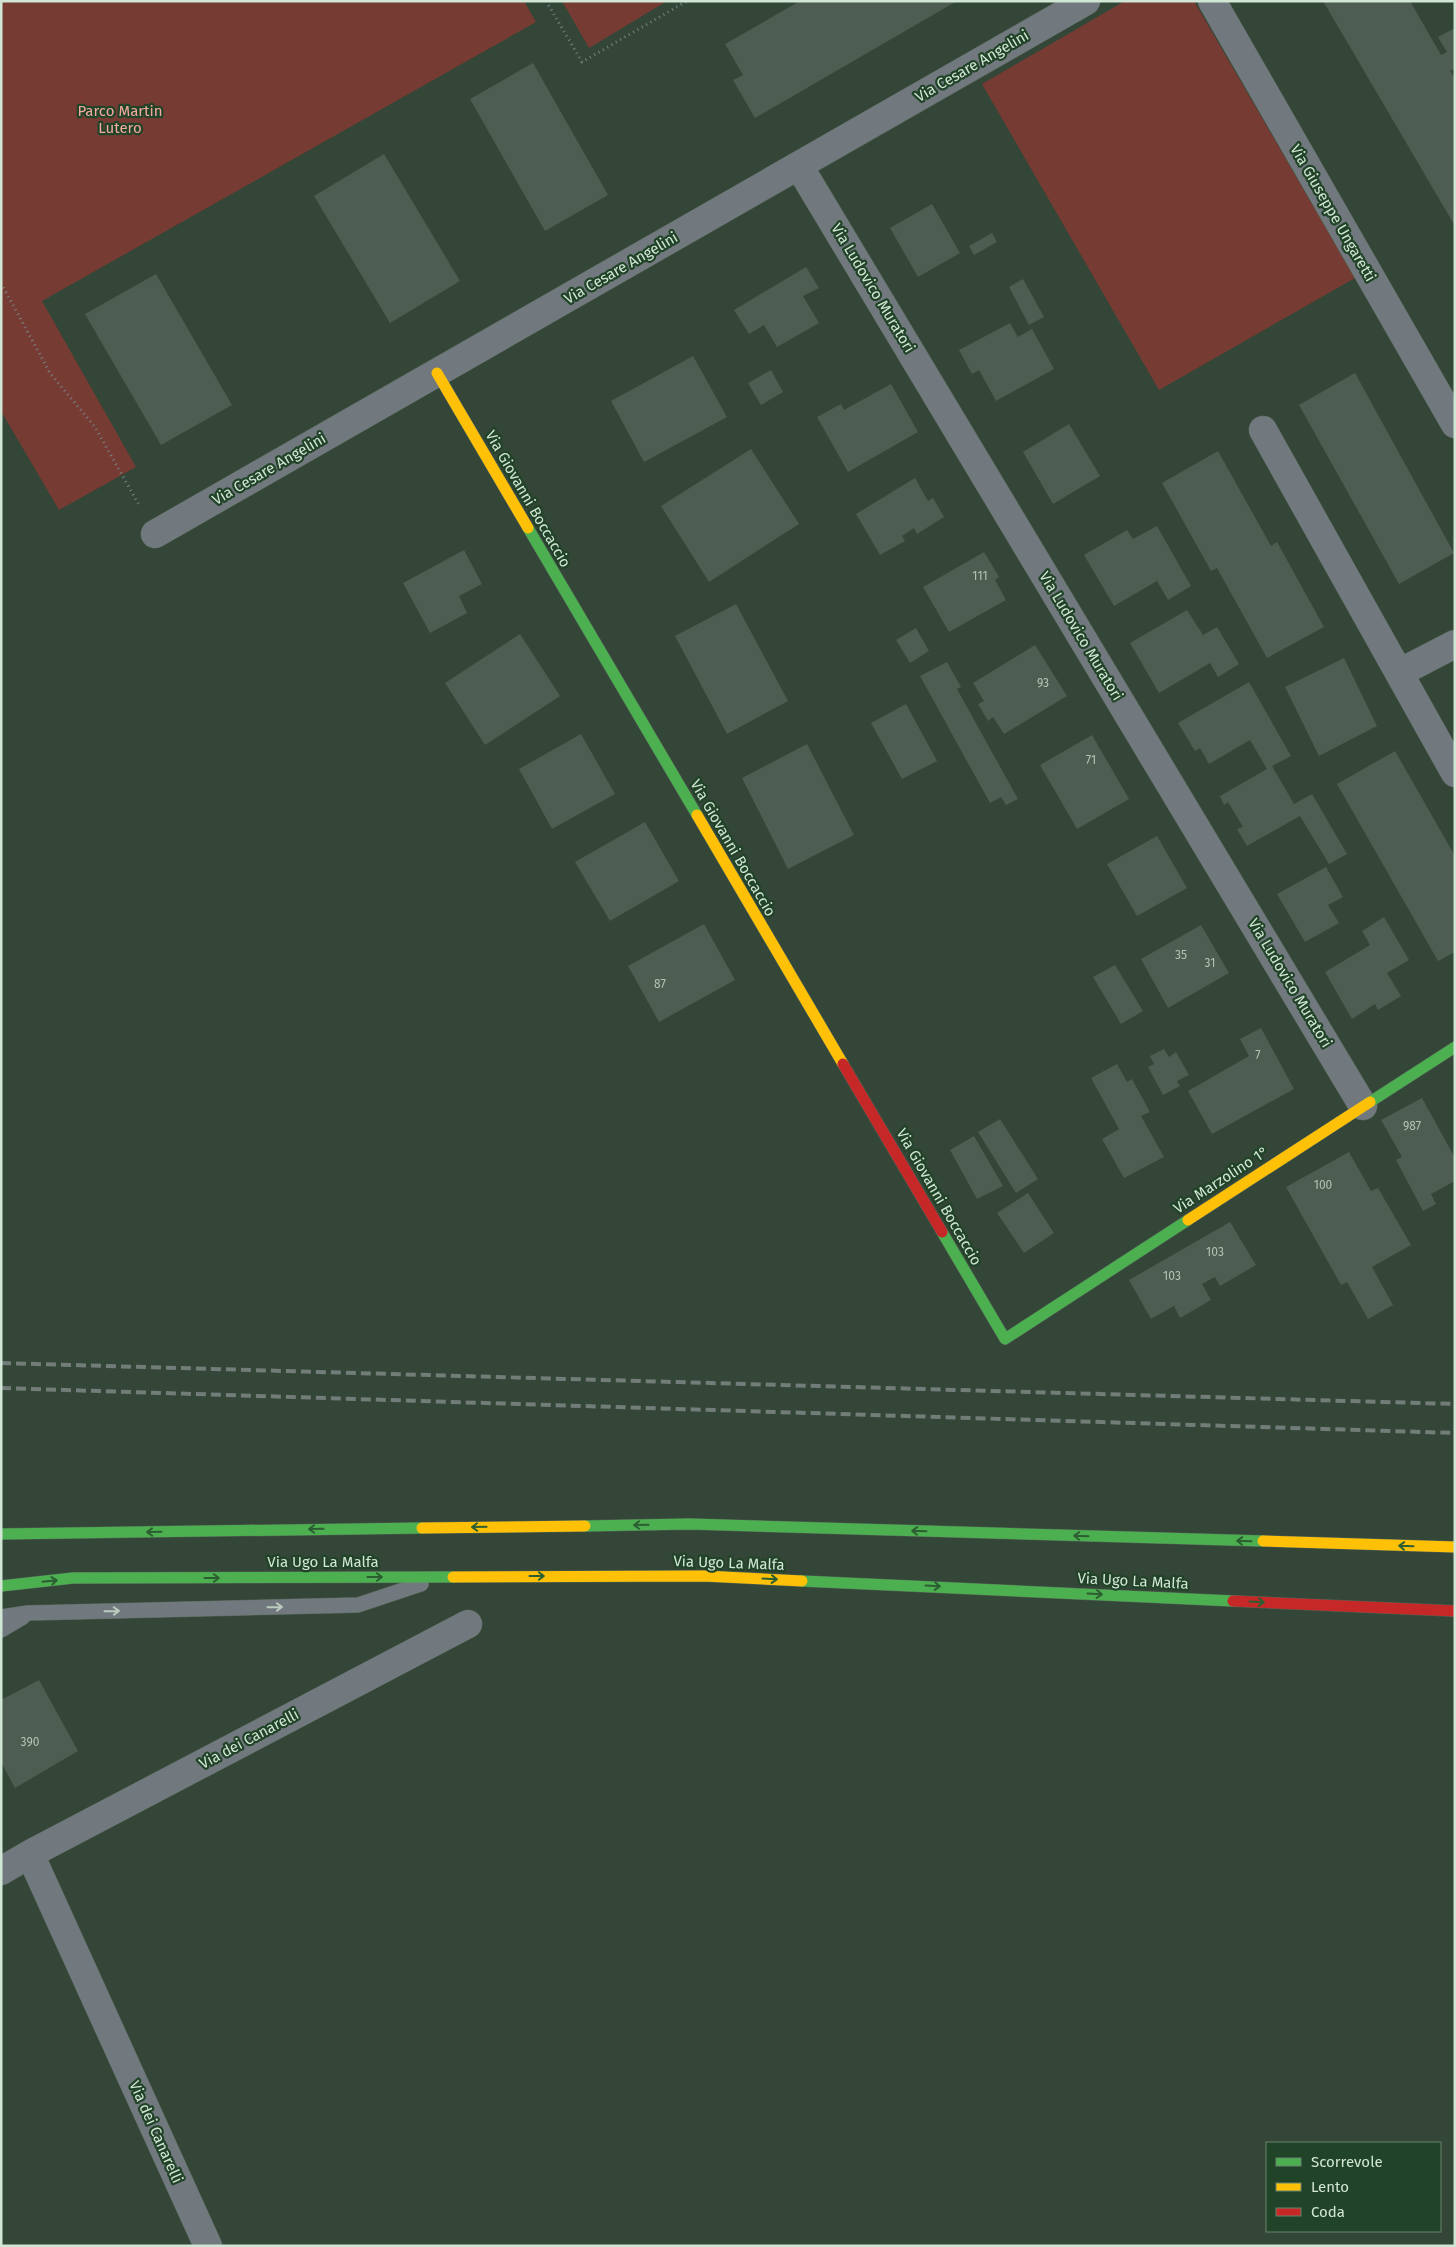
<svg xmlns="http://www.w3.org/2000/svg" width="1456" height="2247" font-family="'Fira Sans',sans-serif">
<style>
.green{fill:#763c33}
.building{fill:#4e5d51}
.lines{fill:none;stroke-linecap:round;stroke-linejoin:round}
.lane-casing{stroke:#546457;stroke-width:16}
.street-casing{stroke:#546457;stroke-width:29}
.fast-casing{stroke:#546457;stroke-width:12}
.slow-casing{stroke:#546457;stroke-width:12}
.jam-casing{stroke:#546457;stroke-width:12}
.path{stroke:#7a8284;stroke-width:3;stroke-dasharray:1 4;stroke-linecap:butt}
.lane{stroke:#71797e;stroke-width:15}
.street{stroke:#71797e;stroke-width:28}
.fast{stroke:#4caf50;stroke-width:11}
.slow{stroke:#ffc107;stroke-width:11}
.jam{stroke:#c62828;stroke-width:11}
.rail{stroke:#727c79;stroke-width:4;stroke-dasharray:10 5;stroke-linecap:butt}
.oneway{stroke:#2c5e32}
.oneway2{stroke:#bacbbf}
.labels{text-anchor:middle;stroke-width:4.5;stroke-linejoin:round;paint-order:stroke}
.number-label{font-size:12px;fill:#b1c4b4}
.street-label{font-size:15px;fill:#d2e6d5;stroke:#214328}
.park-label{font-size:15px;fill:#f4a99e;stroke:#214328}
</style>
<rect width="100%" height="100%" fill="#334637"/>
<path class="green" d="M1,1H524L536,22L42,301L136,467L59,510L1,411Z
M562,1H667L589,48Z
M1125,1H1194L1355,278L1159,390L982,84Z"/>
<path class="building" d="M800,1H957L755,118L733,80L743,75L725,44Z
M1323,1H1410L1441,55L1447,52L1438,37L1455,28V68L1450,71L1455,79V226Z
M533,63L608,195L545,231L470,99Z
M384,154L460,281L390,323L314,196Z
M932,204L960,253L918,277L890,228Z
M992,233L997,242L974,255L969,246Z
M806,267L819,288L803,296L819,323L777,347L764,325L749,334L734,310Z
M156,274L232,405L161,445L85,314Z
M1023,279L1044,317L1029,325L1009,287Z
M1010,323L1018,337L1032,329L1054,369L996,401L979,370L972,374L959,350Z
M693,356L727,417L644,462L611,401Z
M771,370L783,392L761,405L748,383Z
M1355,373L1454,553L1399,584L1299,405Z
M891,384L918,432L848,472L817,417L841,404L844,410Z
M1069,424L1100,476L1053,504L1023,452Z
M751,449L799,524L709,582L661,506Z
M1218,451L1271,546L1277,542L1324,627L1267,658L1217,568L1211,571L1162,483Z
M915,478L928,501L933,498L944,517L917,534L914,528L902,536L905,541L880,555L856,514Z
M1157,526L1191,586L1168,600L1157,581L1114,606L1084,555L1127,530L1133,539Z
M464,550L482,584L459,596L467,613L430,633L403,583Z
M984,552L999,577L995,580L1006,600L949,632L923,587Z
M736,604L788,701L727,734L675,636Z
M1187,610L1203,635L1217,627L1239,664L1218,677L1210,663L1159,693L1130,643Z
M916,628L929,651L910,663L896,640Z
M520,634L560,696L485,745L445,683Z
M1035,645L1067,696L1004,734L993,717L988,721L978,704L984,701L973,683Z
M1344,658L1377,726L1319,756L1285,687Z
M947,662L961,687L957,689L1018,799L1006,805L1001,797L990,803L920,676Z
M1249,682L1291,756L1272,766L1294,804L1312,794L1347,854L1329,864L1300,816L1247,846L1237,829L1243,827L1228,802L1224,805L1220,796L1267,769L1250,740L1209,764L1200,748L1195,751L1178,723Z
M906,704L937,761L902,779L871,723Z
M581,734L615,794L552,829L519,769Z
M1092,735L1129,799L1077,829L1040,765Z
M807,744L854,835L788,869L742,778Z
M1395,751L1455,856V952L1438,961L1337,784Z
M645,822L679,881L610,921L575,862Z
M1157,836L1187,888L1137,916L1107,864Z
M1326,867L1343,897L1328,905L1339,923L1305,942L1277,894Z
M1384,917L1409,960L1387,973L1401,996L1378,1010L1375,1004L1352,1019L1325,972L1370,945L1362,931Z
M704,924L735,980L659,1022L628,966Z
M1201,925L1229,973L1168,1008L1141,959Z
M1115,965L1143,1011L1121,1024L1093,977Z
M1261,1028L1294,1089L1212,1134L1188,1091L1249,1056L1240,1039Z
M1164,1049L1169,1057L1176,1052L1189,1075L1177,1081L1180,1086L1163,1095L1148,1067L1154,1064L1150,1056Z
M1117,1064L1127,1082L1132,1079L1150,1112L1141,1116L1164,1157L1124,1178L1102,1139L1119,1129L1091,1078Z
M1422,1098L1455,1158V1181L1431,1194L1436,1204L1423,1211L1396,1160L1402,1157L1381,1120Z
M1000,1119L1038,1179L1016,1193L978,1132Z
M974,1136L1003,1186L977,1199L950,1150Z
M1349,1152L1371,1191L1378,1188L1411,1245L1372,1267L1393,1305L1368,1319L1347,1282L1341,1285L1286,1187Z
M1028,1193L1054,1233L1024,1253L997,1213Z
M1230,1222L1256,1265L1220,1286L1215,1277L1202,1284L1211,1300L1180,1318L1174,1306L1151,1319L1129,1280Z
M39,1680L78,1751L15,1788L1,1762V1700Z"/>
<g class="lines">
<defs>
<path id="lane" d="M1,1617L28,1613L358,1605L421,1584
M1,1630L23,1617"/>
<path id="street" d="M1212,1L1455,424
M799,166L1363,1106
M1263,430L1455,773
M155,534L1086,1
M1399,673L1455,644
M30,1854L208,2246
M1,1871L30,1854L468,1624"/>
<path id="fast" d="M528,528L697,815
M1370,1102L1455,1047
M942,1232L1005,1339L1188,1220
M585,1526L690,1524L1263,1541
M1,1534L422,1528
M802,1581L1233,1601
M1,1586L73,1578L453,1577"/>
<path id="slow" d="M437,373L528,528
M697,815L843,1064
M1188,1220L1370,1102
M422,1528L585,1526
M1263,1541L1455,1547
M453,1577L704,1576L802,1581"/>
<path id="jam" d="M843,1064L942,1232
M1233,1601L1455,1611"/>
</defs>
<use href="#lane" class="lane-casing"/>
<use href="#street" class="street-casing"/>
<use href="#fast" class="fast-casing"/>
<use href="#slow" class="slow-casing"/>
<use href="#jam" class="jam-casing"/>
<path class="path" d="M546,1L582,62L687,1
M1,283L50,373L95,427L139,505"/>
<use href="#lane" class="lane"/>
<use href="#street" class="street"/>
<use href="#fast" class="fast"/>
<use href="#slow" class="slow"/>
<use href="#jam" class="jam"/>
<path class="rail" d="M1,1363L1455,1404
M1,1388L1455,1433"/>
</g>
<defs><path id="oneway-shaft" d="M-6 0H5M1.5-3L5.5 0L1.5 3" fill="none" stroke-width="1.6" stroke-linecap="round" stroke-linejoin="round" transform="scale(1.25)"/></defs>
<g class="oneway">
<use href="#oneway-shaft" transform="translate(641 1525) rotate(179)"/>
<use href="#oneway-shaft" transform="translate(479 1527) rotate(179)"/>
<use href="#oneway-shaft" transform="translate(316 1529) rotate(179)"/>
<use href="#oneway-shaft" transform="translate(919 1531) rotate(-178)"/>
<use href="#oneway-shaft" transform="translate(154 1532) rotate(179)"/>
<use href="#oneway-shaft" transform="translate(1081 1536) rotate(-178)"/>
<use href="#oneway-shaft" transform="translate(1244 1541) rotate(-178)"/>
<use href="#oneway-shaft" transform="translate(1406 1546) rotate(-178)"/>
<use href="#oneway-shaft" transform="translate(537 1576)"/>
<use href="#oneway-shaft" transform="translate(375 1577)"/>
<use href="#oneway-shaft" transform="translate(212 1578)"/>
<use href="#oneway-shaft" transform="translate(770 1579) rotate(3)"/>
<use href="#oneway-shaft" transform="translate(50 1581) rotate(-6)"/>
<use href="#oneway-shaft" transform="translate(933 1586) rotate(3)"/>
<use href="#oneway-shaft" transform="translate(1095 1594) rotate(3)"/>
<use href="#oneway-shaft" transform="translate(1257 1602) rotate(3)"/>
</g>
<g class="oneway2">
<use href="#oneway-shaft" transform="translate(275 1607) rotate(-1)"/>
<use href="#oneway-shaft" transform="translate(112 1611) rotate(-1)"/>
</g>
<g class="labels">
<g class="number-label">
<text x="980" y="580">111</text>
<text x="1043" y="687">93</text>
<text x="1091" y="764">71</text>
<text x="1181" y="959">35</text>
<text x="1210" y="967">31</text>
<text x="660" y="988">87</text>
<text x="1258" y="1059">7</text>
<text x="1412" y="1130">987</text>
<text x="1323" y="1189">100</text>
<text x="1215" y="1256">103</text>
<text x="1172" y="1280">103</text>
<text x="30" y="1746">390</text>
</g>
<g class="street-label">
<text transform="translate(972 66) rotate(-30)" y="5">Via Cesare Angelini</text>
<text transform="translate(1333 213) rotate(60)" y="5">Via Giuseppe Ungaretti</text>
<text transform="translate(621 268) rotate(-30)" y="5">Via Cesare Angelini</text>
<text transform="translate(873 288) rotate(59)" y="5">Via Ludovico Muratori</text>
<text transform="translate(269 469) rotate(-30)" y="5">Via Cesare Angelini</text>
<text transform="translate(528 499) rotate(60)" y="5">Via Giovanni Boccaccio</text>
<text transform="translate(1081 636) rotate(59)" y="5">Via Ludovico Muratori</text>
<text transform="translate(733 848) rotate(60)" y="5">Via Giovanni Boccaccio</text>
<text transform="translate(1290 983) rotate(59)" y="5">Via Ludovico Muratori</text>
<text transform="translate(1221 1180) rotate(-33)" y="5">Via Marzolino 1°</text>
<text transform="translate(939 1197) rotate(60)" y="5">Via Giovanni Boccaccio</text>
<text x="323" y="1567">Via Ugo La Malfa</text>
<text transform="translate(729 1563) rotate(2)" y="5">Via Ugo La Malfa</text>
<text transform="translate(1133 1581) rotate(3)" y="5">Via Ugo La Malfa</text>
<text transform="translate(249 1739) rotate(-28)" y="5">Via dei Canarelli</text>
<text transform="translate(156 2132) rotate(66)" y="5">Via dei Canarelli</text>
</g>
<g class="park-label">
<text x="120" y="116">Parco Martin<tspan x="120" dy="17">Lutero</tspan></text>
</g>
</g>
<rect width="1456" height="2247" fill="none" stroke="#d2e6d5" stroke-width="5"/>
<rect x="1266" y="2142" width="175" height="90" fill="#214328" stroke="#68846d"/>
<rect x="1276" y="2158" width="25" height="8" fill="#4caf50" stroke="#68846d"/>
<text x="1311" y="2167" font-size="15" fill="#d2e6d5">Scorrevole</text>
<rect x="1276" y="2183" width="25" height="8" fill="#ffc107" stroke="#68846d"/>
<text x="1311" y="2192" font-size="15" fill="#d2e6d5">Lento</text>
<rect x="1276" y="2208" width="25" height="8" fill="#c62828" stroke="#68846d"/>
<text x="1311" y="2217" font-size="15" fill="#d2e6d5">Coda</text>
</svg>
